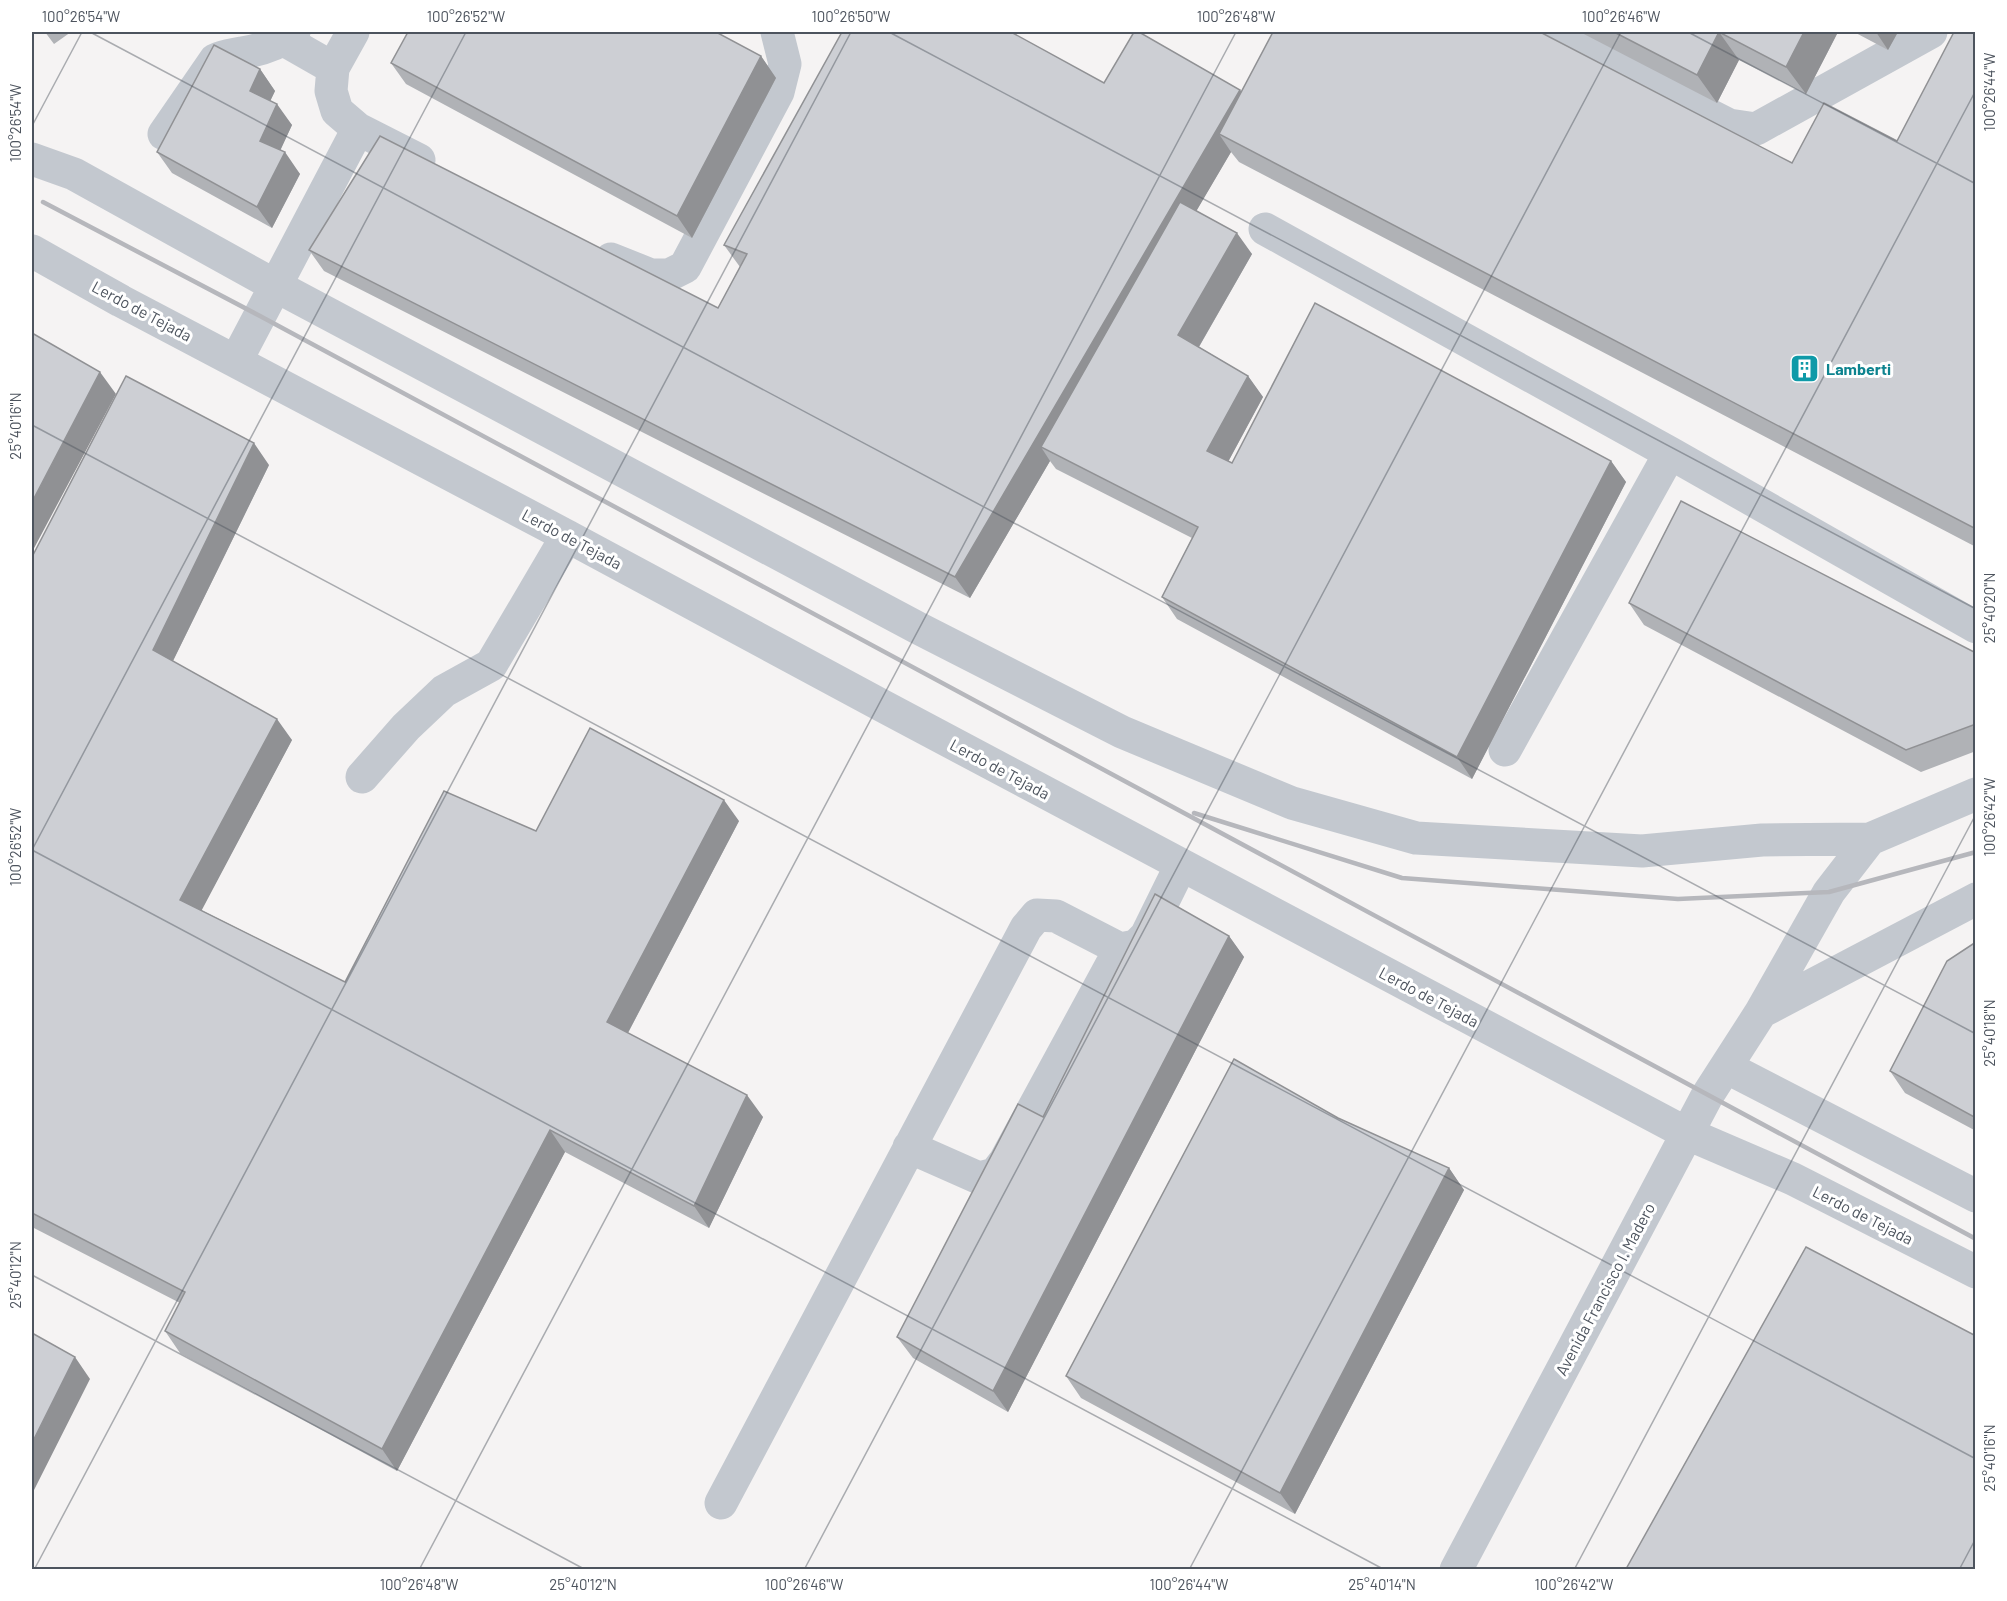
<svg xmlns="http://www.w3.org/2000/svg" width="2007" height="1601" font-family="Barlow,sans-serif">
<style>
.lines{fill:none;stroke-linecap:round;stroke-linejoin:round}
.minor{stroke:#c3c8cf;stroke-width:33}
.rail{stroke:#b6b7bc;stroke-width:4.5}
.wall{fill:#b0b2b6}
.shaded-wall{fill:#909194}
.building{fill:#cdcfd4;stroke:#909194;stroke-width:1.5}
.ticks{fill:none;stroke:#4d545e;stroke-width:1.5;stroke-opacity:0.45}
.labels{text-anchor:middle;stroke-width:6;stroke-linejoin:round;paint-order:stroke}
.street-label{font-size:16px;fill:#4d545e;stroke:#fff}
.culture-label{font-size:16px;font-weight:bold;fill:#0d838f;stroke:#fff;text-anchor:start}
.neatline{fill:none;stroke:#4d545e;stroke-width:2}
.ticks-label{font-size:15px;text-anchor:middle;fill:#4d545e}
</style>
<rect width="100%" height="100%" fill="#f5f3f3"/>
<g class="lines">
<path class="minor" d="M353,32L333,68L331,91L337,111L358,129L419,160
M1546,32L1729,125L1756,129L1931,32
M284,40L333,68
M164,134L215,60C224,55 232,55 242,53C260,50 280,43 294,32
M32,159L74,174L276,286L918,628L1122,732L1292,803L1416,838L1642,851L1762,840L1870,839
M1265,229L1670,453L1976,627
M32,251L121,301L567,536L879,704L1688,1134L1793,1179L1976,1272
M611,259L651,275H669L685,267L778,92L785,64L777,32
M236,361L358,129
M1505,750L1670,453
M362,777L406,727L444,691L491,665L567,536
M1761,1012L1976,899
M1726,1067L1976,1196
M909,1147L979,1178L995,1174L1005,1161L1120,949
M721,1503L1026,928L1037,915L1056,916L1120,949L1136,946L1146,936L1181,865
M1456,1570L1707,1096L1761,1012L1829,892L1870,839L1976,794"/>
<path class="rail" d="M43,202L260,316L1976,1239
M1194,813L1402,878L1678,899L1829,892L1976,852"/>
</g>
<path class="wall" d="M45,32H71L54,44Z
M1580,32H1838L1806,94L1739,60L1717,103Z
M1854,32H1898L1888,50Z
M1976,32V547L1239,162L1231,152L1196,211L1252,254L1199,347L1248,376L1263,397L1228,462L1232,463L1611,461L1626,482L1472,779L1177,619L1162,597L1192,538L1056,469L1050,461L970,598L324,271L309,250L718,308L740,267L724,245L1104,83L1240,90L1241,92L1792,163L1897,141Z
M761,56L776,78L692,238L406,84L391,63Z
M260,69L275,91L270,101L292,125L280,150L300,174L272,228L172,173L157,152Z
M269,465L173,661L292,740L201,910L345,982L536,831L739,821L628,1033L763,1117L709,1228L565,1152L397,1471L180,1353L165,1331L180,1303L32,1227V557Z
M1629,603L1976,653V751L1921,772L1644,625Z
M1229,936L1244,957L1008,1412L913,1358L897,1337L1043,1117Z
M1976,942V1131L1905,1093L1890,1071Z
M1338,1118L1449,1168L1464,1190L1295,1514L1081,1398L1066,1376Z"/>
<path class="shaded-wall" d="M1719,32L1739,60L1717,103L1697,75Z
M1804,32H1838L1806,94L1786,67Z
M1876,32H1898L1888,50Z
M761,56L776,78L692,238L677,216Z
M260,69L275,91L265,112L250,91Z
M1240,90L1255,111L1219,134L1231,152L1054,454L1041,447L1050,461L970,598L955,577Z
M277,104L292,125L275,162L260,141Z
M285,152L300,174L272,228L257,207Z
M1237,233L1252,254L1193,357L1178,335Z
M100,372L116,394L32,552V502Z
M1248,376L1263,397L1222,473L1207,451Z
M254,443L269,465L168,671L153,650Z
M1611,461L1626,482L1472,779L1457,757Z
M277,719L292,740L196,921L180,900Z
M724,800L739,821L622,1044L607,1022Z
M1229,936L1244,957L1008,1412L993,1391Z
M747,1095L763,1117L709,1228L694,1206Z
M550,1130L565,1152L397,1471L382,1449Z
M1449,1168L1464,1190L1295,1514L1280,1493Z
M75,1357L90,1379L32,1494V1443Z"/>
<path class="building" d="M408,32H716L761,56L677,216L391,63Z
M842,32H1011L1104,83L1134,32H1139L1240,90L955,577L309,250L380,136L718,308L747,254L724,245Z
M1273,32H1540L1792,163L1824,103L1897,141L1954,32H1976V529L1219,134Z
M1614,32H1804L1786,67L1719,32L1697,75Z
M214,45L260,69L250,91L277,104L260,141L285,152L257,207L157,152Z
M1180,202L1237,233L1178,335L1248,376L1207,451L1232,463L1315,303L1611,461L1457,757L1162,597L1198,527L1041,447Z
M32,333L100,372L32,502Z
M126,376L254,443L153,650L277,719L180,900L345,982L444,791L536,831L590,728L724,800L607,1022L747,1095L694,1206L550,1130L382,1449L165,1331L185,1292L32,1213V557Z
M1681,501L1976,653V724L1906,750L1629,603Z
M1155,894L1229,936L993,1391L897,1337L1018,1104L1043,1117Z
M1976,942V1118L1890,1071L1947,961Z
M1234,1059L1338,1118L1449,1168L1280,1493L1066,1376Z
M1806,1247L1976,1336V1569H1626Z
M32,1333L75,1357L32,1443Z"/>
<path class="ticks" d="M90,32L1976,1034M889,32L1976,609M1688,32L1976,184M32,126L82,32M32,425L1976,1459M32,850L466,32M32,850L1385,1570M32,1275L586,1570M34,1570L851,32M419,1570L1236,32M804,1570L1621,32M1189,1570L1976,90M1574,1570L1976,814M1959,1570L1976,1538"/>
<defs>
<symbol id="building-square" viewBox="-11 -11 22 22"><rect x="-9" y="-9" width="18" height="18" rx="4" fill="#0f9aa8" stroke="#fff"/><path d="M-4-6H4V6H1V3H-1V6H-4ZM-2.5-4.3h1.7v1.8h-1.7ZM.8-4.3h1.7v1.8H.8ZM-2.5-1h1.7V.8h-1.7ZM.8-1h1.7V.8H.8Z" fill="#fff"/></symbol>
</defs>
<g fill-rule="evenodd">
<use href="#building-square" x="1788" y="352" width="33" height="33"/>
</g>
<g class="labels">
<g class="street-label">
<text transform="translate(142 311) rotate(28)" y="6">Lerdo de Tejada</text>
<text transform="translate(572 539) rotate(28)" y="6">Lerdo de Tejada</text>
<text transform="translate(1000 769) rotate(28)" y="6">Lerdo de Tejada</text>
<text transform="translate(1429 997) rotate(28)" y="6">Lerdo de Tejada</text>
<text transform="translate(1863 1215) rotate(27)" y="6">Lerdo de Tejada</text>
<text transform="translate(1605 1289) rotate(-62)" y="6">Avenida Francisco I. Madero</text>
</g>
<g class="culture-label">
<text x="1826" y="375">Lamberti</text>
</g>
</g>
<rect width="2007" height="1601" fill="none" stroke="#ffffff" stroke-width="66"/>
<rect x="33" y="33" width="1941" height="1535" class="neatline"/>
<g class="ticks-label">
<text x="81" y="22">100°26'54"W</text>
<text x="466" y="22">100°26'52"W</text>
<text x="851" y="22">100°26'50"W</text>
<text x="1236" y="22">100°26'48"W</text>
<text x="1621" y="22">100°26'46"W</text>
<text transform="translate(1990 92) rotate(-90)" y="5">100°26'44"W</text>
<text transform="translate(16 123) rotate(-90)" y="5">100°26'54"W</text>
<text transform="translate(16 426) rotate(-90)" y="5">25°40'16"N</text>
<text transform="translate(1990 608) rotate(-90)" y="5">25°40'20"N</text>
<text transform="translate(1990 817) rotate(-90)" y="5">100°26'42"W</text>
<text transform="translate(16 847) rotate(-90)" y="5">100°26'52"W</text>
<text transform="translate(1990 1033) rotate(-90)" y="5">25°40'18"N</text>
<text transform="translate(16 1275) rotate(-90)" y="5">25°40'12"N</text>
<text transform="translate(1990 1458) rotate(-90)" y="5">25°40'16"N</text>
<text x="419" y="1590">100°26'48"W</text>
<text x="583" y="1590">25°40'12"N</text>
<text x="804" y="1590">100°26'46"W</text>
<text x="1189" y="1590">100°26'44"W</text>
<text x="1382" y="1590">25°40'14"N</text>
<text x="1574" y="1590">100°26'42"W</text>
</g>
</svg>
